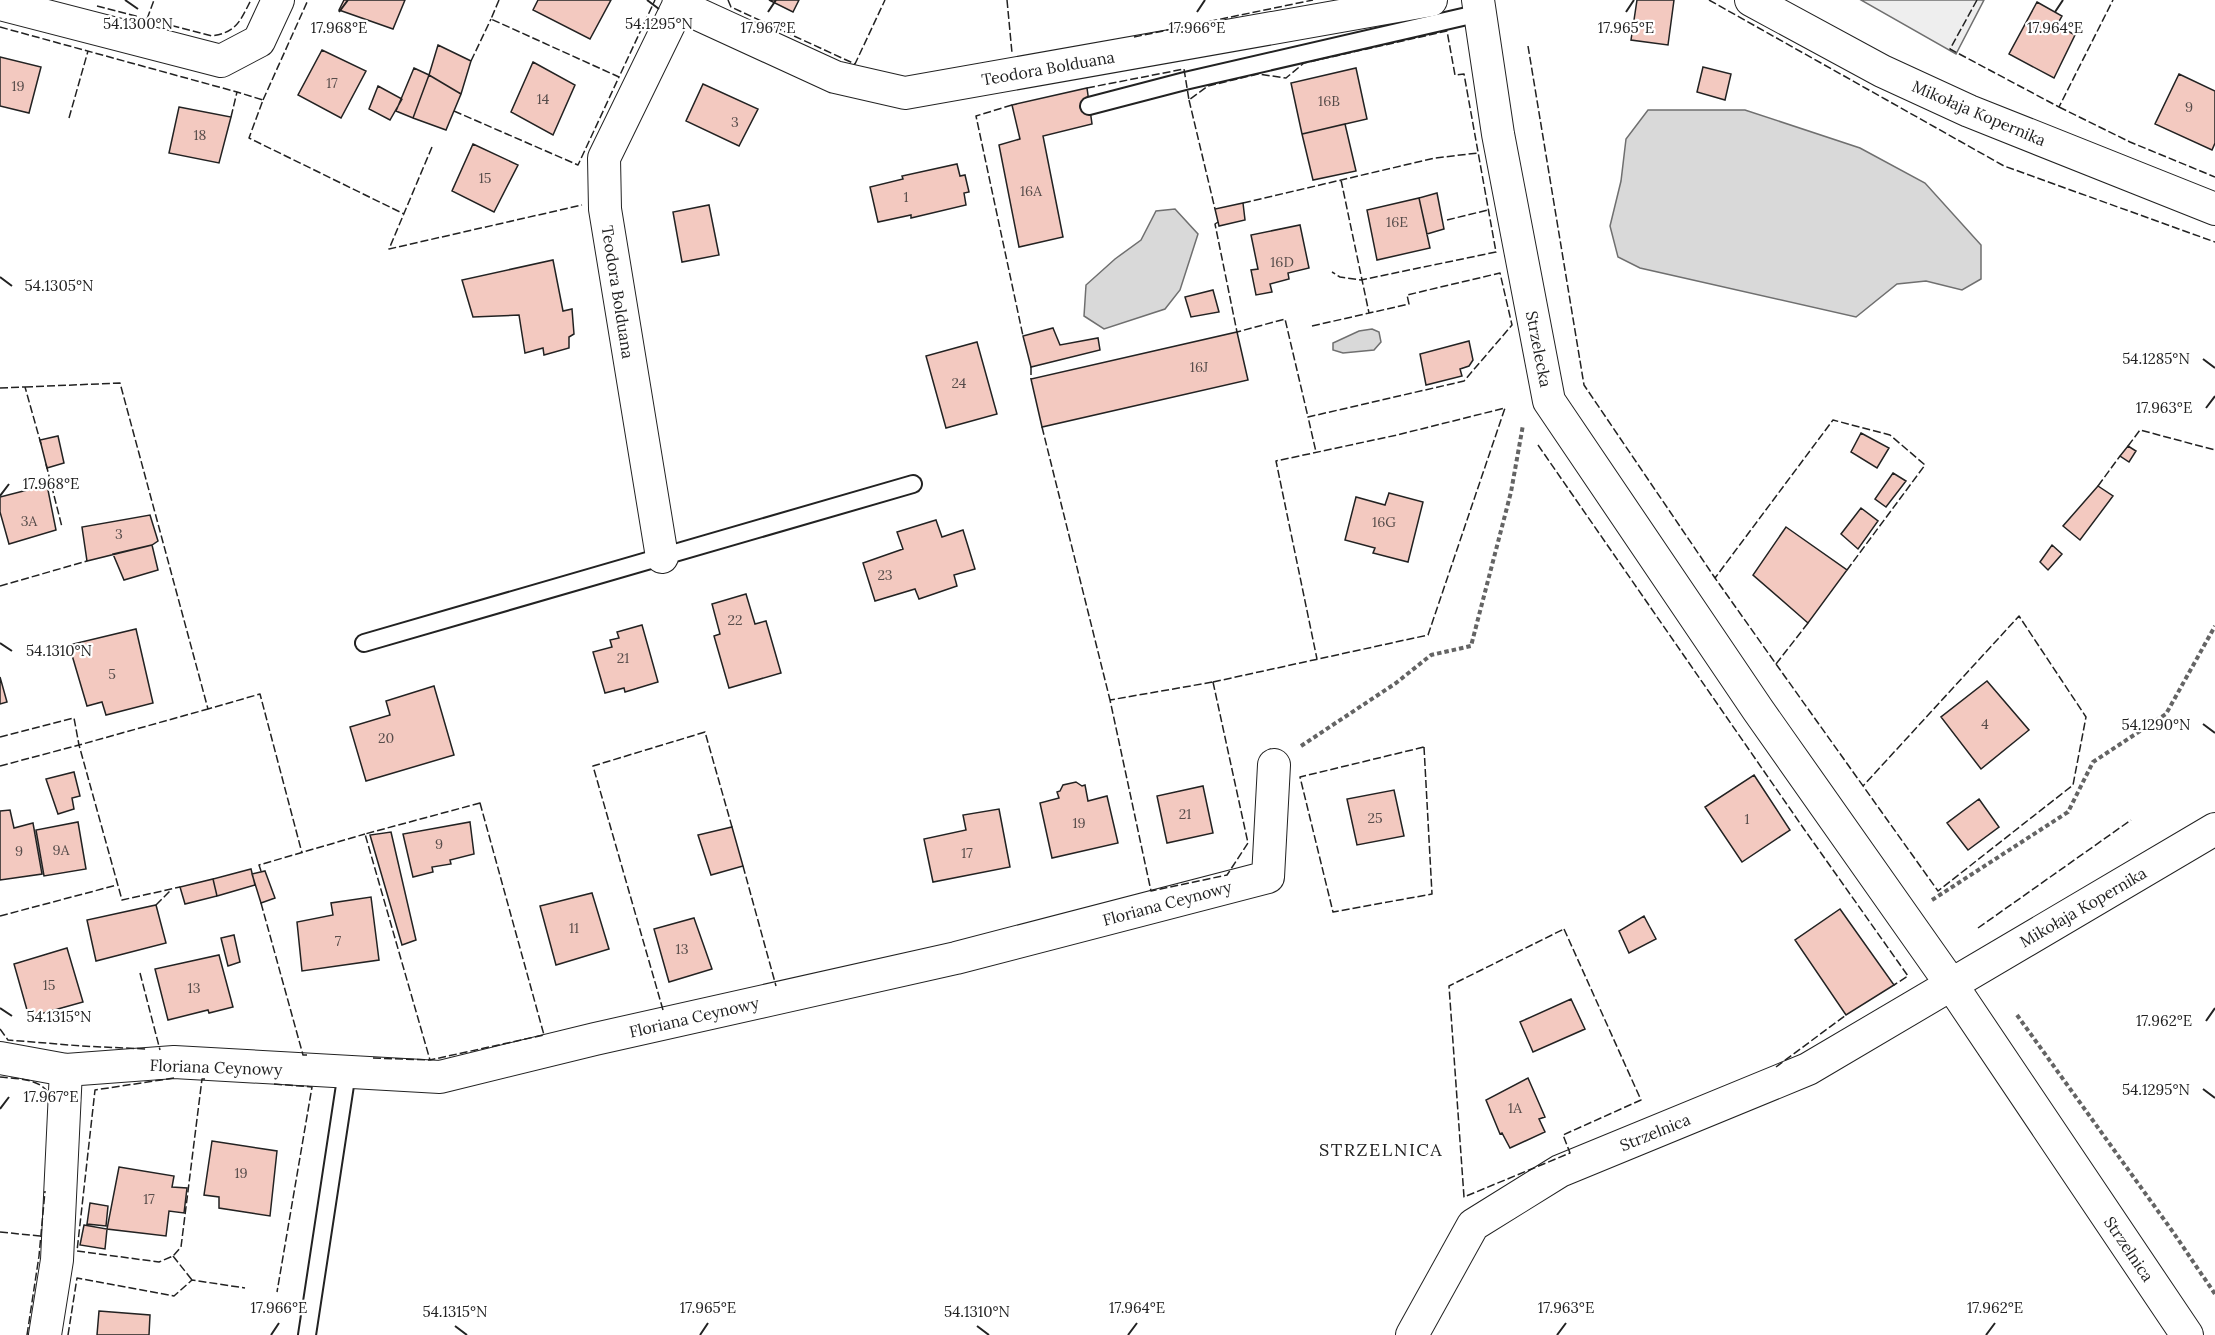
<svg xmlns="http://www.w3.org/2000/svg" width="2215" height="1335" font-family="Lora,serif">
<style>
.green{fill:#eee;stroke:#6f6f6f;stroke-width:1.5}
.water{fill:#d9d9d9;stroke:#6f6f6f;stroke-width:1.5}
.building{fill:#f3c9c0;stroke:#222;stroke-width:1.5}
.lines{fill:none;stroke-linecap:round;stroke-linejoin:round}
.lane-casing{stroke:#222;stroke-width:20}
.street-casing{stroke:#222;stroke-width:34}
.path{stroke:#646464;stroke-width:4;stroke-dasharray:4.5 3;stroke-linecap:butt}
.lane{stroke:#fff;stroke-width:16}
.street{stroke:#fff;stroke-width:32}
.fence{stroke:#222;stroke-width:1.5;stroke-dasharray:8 3;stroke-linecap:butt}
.ticks{fill:none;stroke:#222;stroke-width:2}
.labels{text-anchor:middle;stroke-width:4.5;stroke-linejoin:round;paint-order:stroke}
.number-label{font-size:14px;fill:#564c4a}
.street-label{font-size:16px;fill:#222;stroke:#fff}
.neighbourhood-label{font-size:18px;letter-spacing:1.5px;fill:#222;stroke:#fff}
.ticks-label{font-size:15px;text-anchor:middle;fill:#222;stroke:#fff;stroke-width:4.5;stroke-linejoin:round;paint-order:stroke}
</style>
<rect width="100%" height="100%" fill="#fff"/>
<path class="green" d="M1861,0H1984L1956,54Z"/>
<path class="water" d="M1648,110H1745L1860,148L1925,183L1981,245V279L1962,290L1926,281L1897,284L1856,317L1640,268L1618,257L1610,226L1621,181L1626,139Z
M1175,209L1198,234L1180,290L1165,309L1104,329L1084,316L1086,285L1115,259L1141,240L1156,211Z
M1372,329L1379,332L1381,342L1374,350L1343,353L1333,350V343L1359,331Z"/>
<path class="building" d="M344,0H405L393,29L339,10Z
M538,0H611L590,39L533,10Z
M769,0H799L793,12Z
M1637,0H1674L1668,45L1631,40Z
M2037,2L2062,16L2057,25L2075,35L2054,78L2009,54Z
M438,45L471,61L461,94L429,75Z
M322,50L366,71L341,118L298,95Z
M0,57L41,67L29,113L0,106Z
M533,62L575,85L553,135L511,112Z
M1703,67L1731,74L1725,100L1697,92Z
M414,68L429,75L413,118L396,111Z
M1356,68L1367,119L1302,134L1291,83Z
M2179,74L2215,91V143L2212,150L2155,124Z
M429,75L461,94L446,130L413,118Z
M703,84L758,109L739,146L686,121Z
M378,86L402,99L390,120L369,109Z
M1087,88L1092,124L1043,136L1063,237L1019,247L999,145L1020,139L1012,105Z
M179,107L231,117L219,163L169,153Z
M1345,124L1356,171L1313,180L1302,134Z
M473,144L518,165L494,212L452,191Z
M957,164L960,176L965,175L969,192L964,193L966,205L911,218V215L878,222L870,187L903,179L902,176Z
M1437,193L1444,229L1427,234L1419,198Z
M1419,198L1430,248L1377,260L1367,210Z
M1243,203L1245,220L1219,226L1215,209Z
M709,205L719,255L682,262L673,212Z
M1300,225L1309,268L1288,273L1289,279L1270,284L1272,292L1256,295L1251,270L1258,269L1251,235Z
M553,260L563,311L572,309L574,334L569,337V348L544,355L543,348L525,353L519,315L473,317L462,280Z
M1213,290L1219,312L1191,317L1185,297Z
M1053,328L1060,345L1098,338L1100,350L1031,367L1023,336Z
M1237,332L1248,380L1042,427L1031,379Z
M1469,341L1473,360L1469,366L1460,369L1462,376L1426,385L1420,354Z
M977,342L997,414L946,428L926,356Z
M1861,433L1889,448L1877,468L1851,452Z
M58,436L64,463L47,468L40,440Z
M2128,446L2136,451L2129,462L2120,456Z
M1893,473L1906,481L1886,507L1875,499Z
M47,485L56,530L9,544L0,512V497Z
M2098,486L2113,496L2080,540L2063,526Z
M1389,493L1423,502L1408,562L1373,553L1375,548L1345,540L1356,497L1385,505Z
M1861,508L1878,521L1858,549L1841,534Z
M150,515L158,541L152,545L87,561L82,527Z
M936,520L942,537L963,530L975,569L954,575L957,586L919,599L915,589L875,601L863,563L903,549L897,532Z
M1786,527L1847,570L1808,623L1753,575Z
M152,545L158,570L124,580L113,554Z
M2052,545L2062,554L2048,570L2040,562Z
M746,594L755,624L766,621L781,673L729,688L714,636L720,634L712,604Z
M642,625L658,682L625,692L624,688L605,693L593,652L612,647L610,640L619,638L617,632Z
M136,629L153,703L106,715L102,702L87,706L69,645Z
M0,677L7,702L0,704Z
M1987,681L2029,730L1981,769L1941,717Z
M434,686L454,755L366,781L350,727L390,715L386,701Z
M74,772L80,796L72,798L74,809L58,814L46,779Z
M1754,775L1790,830L1742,862L1705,807Z
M1076,782L1082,786L1085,785L1088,801L1107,796L1118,843L1052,858L1040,803L1059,798L1057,792L1060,791L1063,785Z
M1203,786L1213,833L1167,843L1157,796Z
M1394,790L1404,836L1357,845L1347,799Z
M1979,799L1999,827L1968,850L1947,823Z
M999,809L1010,867L933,882L924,839L966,830L963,815Z
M10,810L14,828L33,823L42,874L0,880V811Z
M78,822L86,869L44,876L36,830Z
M470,822L474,854L450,860L451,864L432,867L433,872L413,877L403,834Z
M732,827L743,866L711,875L698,835Z
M391,832L416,940L402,945L370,835Z
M251,869L255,885L217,896L213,879Z
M265,871L275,898L261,903L252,874Z
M213,879L217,896L185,904L180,887Z
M592,893L609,949L556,965L540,906Z
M371,897L379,960L302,971L297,922L333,915L331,903Z
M156,905L166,943L96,961L87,920Z
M1840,909L1894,985L1846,1015L1795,940Z
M1644,916L1656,939L1629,953L1619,931Z
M694,918L712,969L669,982L654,929Z
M234,935L240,962L228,966L221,938Z
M67,948L83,1002L29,1017L14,964Z
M219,955L233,1007L209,1013L208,1010L168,1020L155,969Z
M1571,999L1585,1029L1533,1052L1520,1022Z
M1528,1078L1545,1117L1539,1119L1545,1132L1510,1148L1502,1133L1500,1134L1486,1100Z
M212,1141L277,1151L270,1216L219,1208V1197L204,1195Z
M119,1167L174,1176L172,1187L187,1188L184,1213L169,1211L166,1236L107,1229Z
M90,1203L108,1206L106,1226L87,1224Z
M84,1225L107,1229L105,1249L80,1245Z
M99,1311L150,1315L149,1335H97Z"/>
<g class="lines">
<defs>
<path id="lane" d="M1089,106L1185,81L1480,13
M364,643L913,484
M307,1335L347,1072"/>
<path id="street" d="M1478,0L1498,134L1549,401L1758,710L1951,984L2187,1335
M1751,0L1882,71L1969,111L2215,209
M0,4L221,61L259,41L278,0
M678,5L835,77L905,93L1431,0
M662,557L605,209L604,158L681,0
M0,1058L66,1070L174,1062L440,1077L595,1039L956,958L1268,877L1274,765
M45,1335L57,1260L66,1070
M1412,1335L1473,1225L1560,1171L1808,1069L2215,829"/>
</defs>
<use href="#lane" class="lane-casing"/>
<use href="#street" class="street-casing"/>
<path class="path" d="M1301,746L1396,683L1431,655L1471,646L1511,492L1523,425
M1932,900L2068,812L2093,762L2166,714L2215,626
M2017,1015L2173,1232L2215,1294"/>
<use href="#lane" class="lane"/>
<use href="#street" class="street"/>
<path class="fence" d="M499,0L491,19L619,77L655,0
M728,0L731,7L855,64L885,0
M1007,0L1012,53
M1709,0L2004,166L2215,242
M1977,0L1950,49L2059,107L2113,0
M97,6L212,36C237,32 240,21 251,0
M147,19L154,0
M0,27L237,92
M1134,37L1313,0
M1528,46L1584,385L1715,578
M471,61L491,19
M1087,88L1184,69L1189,100L1208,86L1258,74L1286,78L1304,63L1447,31L1455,75L1464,74L1496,252L1361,280L1340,277L1332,272
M263,100L308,0
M1189,100L1215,209
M1012,105L976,116L1023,336
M2059,107L2130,142L2215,177
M454,111L578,165L619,77
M231,117L237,92L263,100L249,138L404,214
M69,118L88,51
M432,147L389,249L582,205
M1341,180L1369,313
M1243,203L1435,158L1478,153
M1447,220L1488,210
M1218,222L1215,224L1237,332L1285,319L1308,417
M1312,326L1409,304L1407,295L1500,273L1512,325L1464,381L1308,417L1316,452
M1031,367V379
M25,387L120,383L208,709L260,694L302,853
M0,388L25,387L41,444
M1042,427L1110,700
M1538,445L1804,829L1908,976L1894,985
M2128,446L2140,430L2215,450
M46,464L62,527
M2098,486L2120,456
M0,586L87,561
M1808,623L1776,664L1715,578L1833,420L1890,435L1925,465L1847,570
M1776,664L1938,891L2073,785L2086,717L2019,616L1863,786
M1213,682L1428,635L1505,408L1397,435L1276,461L1317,659
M1213,682L1248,843L1227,875L1151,891L1110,700Z
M0,737L74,718L79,745L208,709
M1424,747L1432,894L1333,912L1300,777Z
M0,766L79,745L122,900L180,887
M480,803L544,1035L430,1060L365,834Z
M743,866L776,986
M261,871L259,865L365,834
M261,903L303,1055H307
M156,905L171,890
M0,916L117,885
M1978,928L2131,820
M1564,929L1641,1100L1563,1135L1570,1153L1464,1197L1449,986Z
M140,973L160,1050
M663,1010L593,766L705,732L732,827
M0,1029L8,1040L82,1046L147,1049
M373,1058L430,1060
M1776,1067L1846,1015
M0,1077C18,1079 45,1078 51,1099
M174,1078L95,1090L77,1251L159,1262L173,1256L181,1247L202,1079H205
M274,1084L312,1087L277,1292
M0,1232L40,1236
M173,1256L192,1280
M27,1335L39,1256L45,1191
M68,1335L77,1278L174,1296L192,1280L245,1288"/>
</g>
<path class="ticks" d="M125,0L138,9M647,0L659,9M339,12L348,0M768,12L776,0M1197,12L1205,0M1626,12L1634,0M2055,12L2063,0M0,277L12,286M2203,359L2215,368M2206,408L2215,396M0,496L9,484M0,643L12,651M2203,724L2215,733M0,1008L12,1016M2206,1021L2215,1008M2203,1089L2215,1098M0,1109L9,1097M455,1326L467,1335M977,1326L989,1335M271,1335L279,1323M700,1335L708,1323M1128,1335L1137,1323M1557,1335L1566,1323M1986,1335L1995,1323"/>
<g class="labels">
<g class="number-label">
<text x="332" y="88">17</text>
<text x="18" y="91">19</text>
<text x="543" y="104">14</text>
<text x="1329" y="106">16B</text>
<text x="2189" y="112">9</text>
<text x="735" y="127">3</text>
<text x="200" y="140">18</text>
<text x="485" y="183">15</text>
<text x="1031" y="196">16A</text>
<text x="906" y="202">1</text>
<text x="1397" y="227">16E</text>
<text x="1282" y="267">16D</text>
<text x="1199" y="372">16J</text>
<text x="959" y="388">24</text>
<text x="29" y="526">3A</text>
<text x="1384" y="527">16G</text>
<text x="119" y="539">3</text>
<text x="885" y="580">23</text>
<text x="735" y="625">22</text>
<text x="623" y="663">21</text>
<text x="112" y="679">5</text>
<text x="1985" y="729">4</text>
<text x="386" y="743">20</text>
<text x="1185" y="819">21</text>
<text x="1375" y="823">25</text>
<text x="1747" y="824">1</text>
<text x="1079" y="828">19</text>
<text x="439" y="849">9</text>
<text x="61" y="855">9A</text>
<text x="19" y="856">9</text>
<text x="967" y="858">17</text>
<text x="574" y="933">11</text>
<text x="338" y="946">7</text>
<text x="682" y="954">13</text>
<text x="49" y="990">15</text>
<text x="194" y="993">13</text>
<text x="1515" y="1113">1A</text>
<text x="241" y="1178">19</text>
<text x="149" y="1204">17</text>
</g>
<g class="street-label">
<text transform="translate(1048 68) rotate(-10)" y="6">Teodora Bolduana</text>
<text transform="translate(1979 113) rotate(23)" y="6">Mikołaja Kopernika</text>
<text transform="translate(618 292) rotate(81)" y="6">Teodora Bolduana</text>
<text transform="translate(1539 349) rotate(79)" y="6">Strzelecka</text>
<text transform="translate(1167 903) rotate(-15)" y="6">Floriana Ceynowy</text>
<text transform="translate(2083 907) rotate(-30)" y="6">Mikołaja Kopernika</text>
<text transform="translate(694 1017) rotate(-13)" y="6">Floriana Ceynowy</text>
<text transform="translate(216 1067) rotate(2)" y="6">Floriana Ceynowy</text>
<text transform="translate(1655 1132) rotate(-22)" y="6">Strzelnica</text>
<text transform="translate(2129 1249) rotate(56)" y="6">Strzelnica</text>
</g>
<g class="neighbourhood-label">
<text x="1381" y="1156">STRZELNICA</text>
</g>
</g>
<g class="ticks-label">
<text x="659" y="29">54.1295°N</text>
<text x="138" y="29">54.1300°N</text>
<text x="339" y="33">17.968°E</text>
<text x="768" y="33">17.967°E</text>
<text x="1197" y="33">17.966°E</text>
<text x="1626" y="33">17.965°E</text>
<text x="2055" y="33">17.964°E</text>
<text x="59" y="291">54.1305°N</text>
<text x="2156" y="364">54.1285°N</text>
<text x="2164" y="413">17.963°E</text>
<text x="51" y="489">17.968°E</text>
<text x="59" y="656">54.1310°N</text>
<text x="2156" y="730">54.1290°N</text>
<text x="59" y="1022">54.1315°N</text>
<text x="2164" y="1026">17.962°E</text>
<text x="2156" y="1095">54.1295°N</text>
<text x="51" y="1102">17.967°E</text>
<text x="279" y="1313">17.966°E</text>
<text x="708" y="1313">17.965°E</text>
<text x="1137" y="1313">17.964°E</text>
<text x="1566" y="1313">17.963°E</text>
<text x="1995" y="1313">17.962°E</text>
<text x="455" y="1317">54.1315°N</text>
<text x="977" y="1317">54.1310°N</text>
</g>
</svg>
